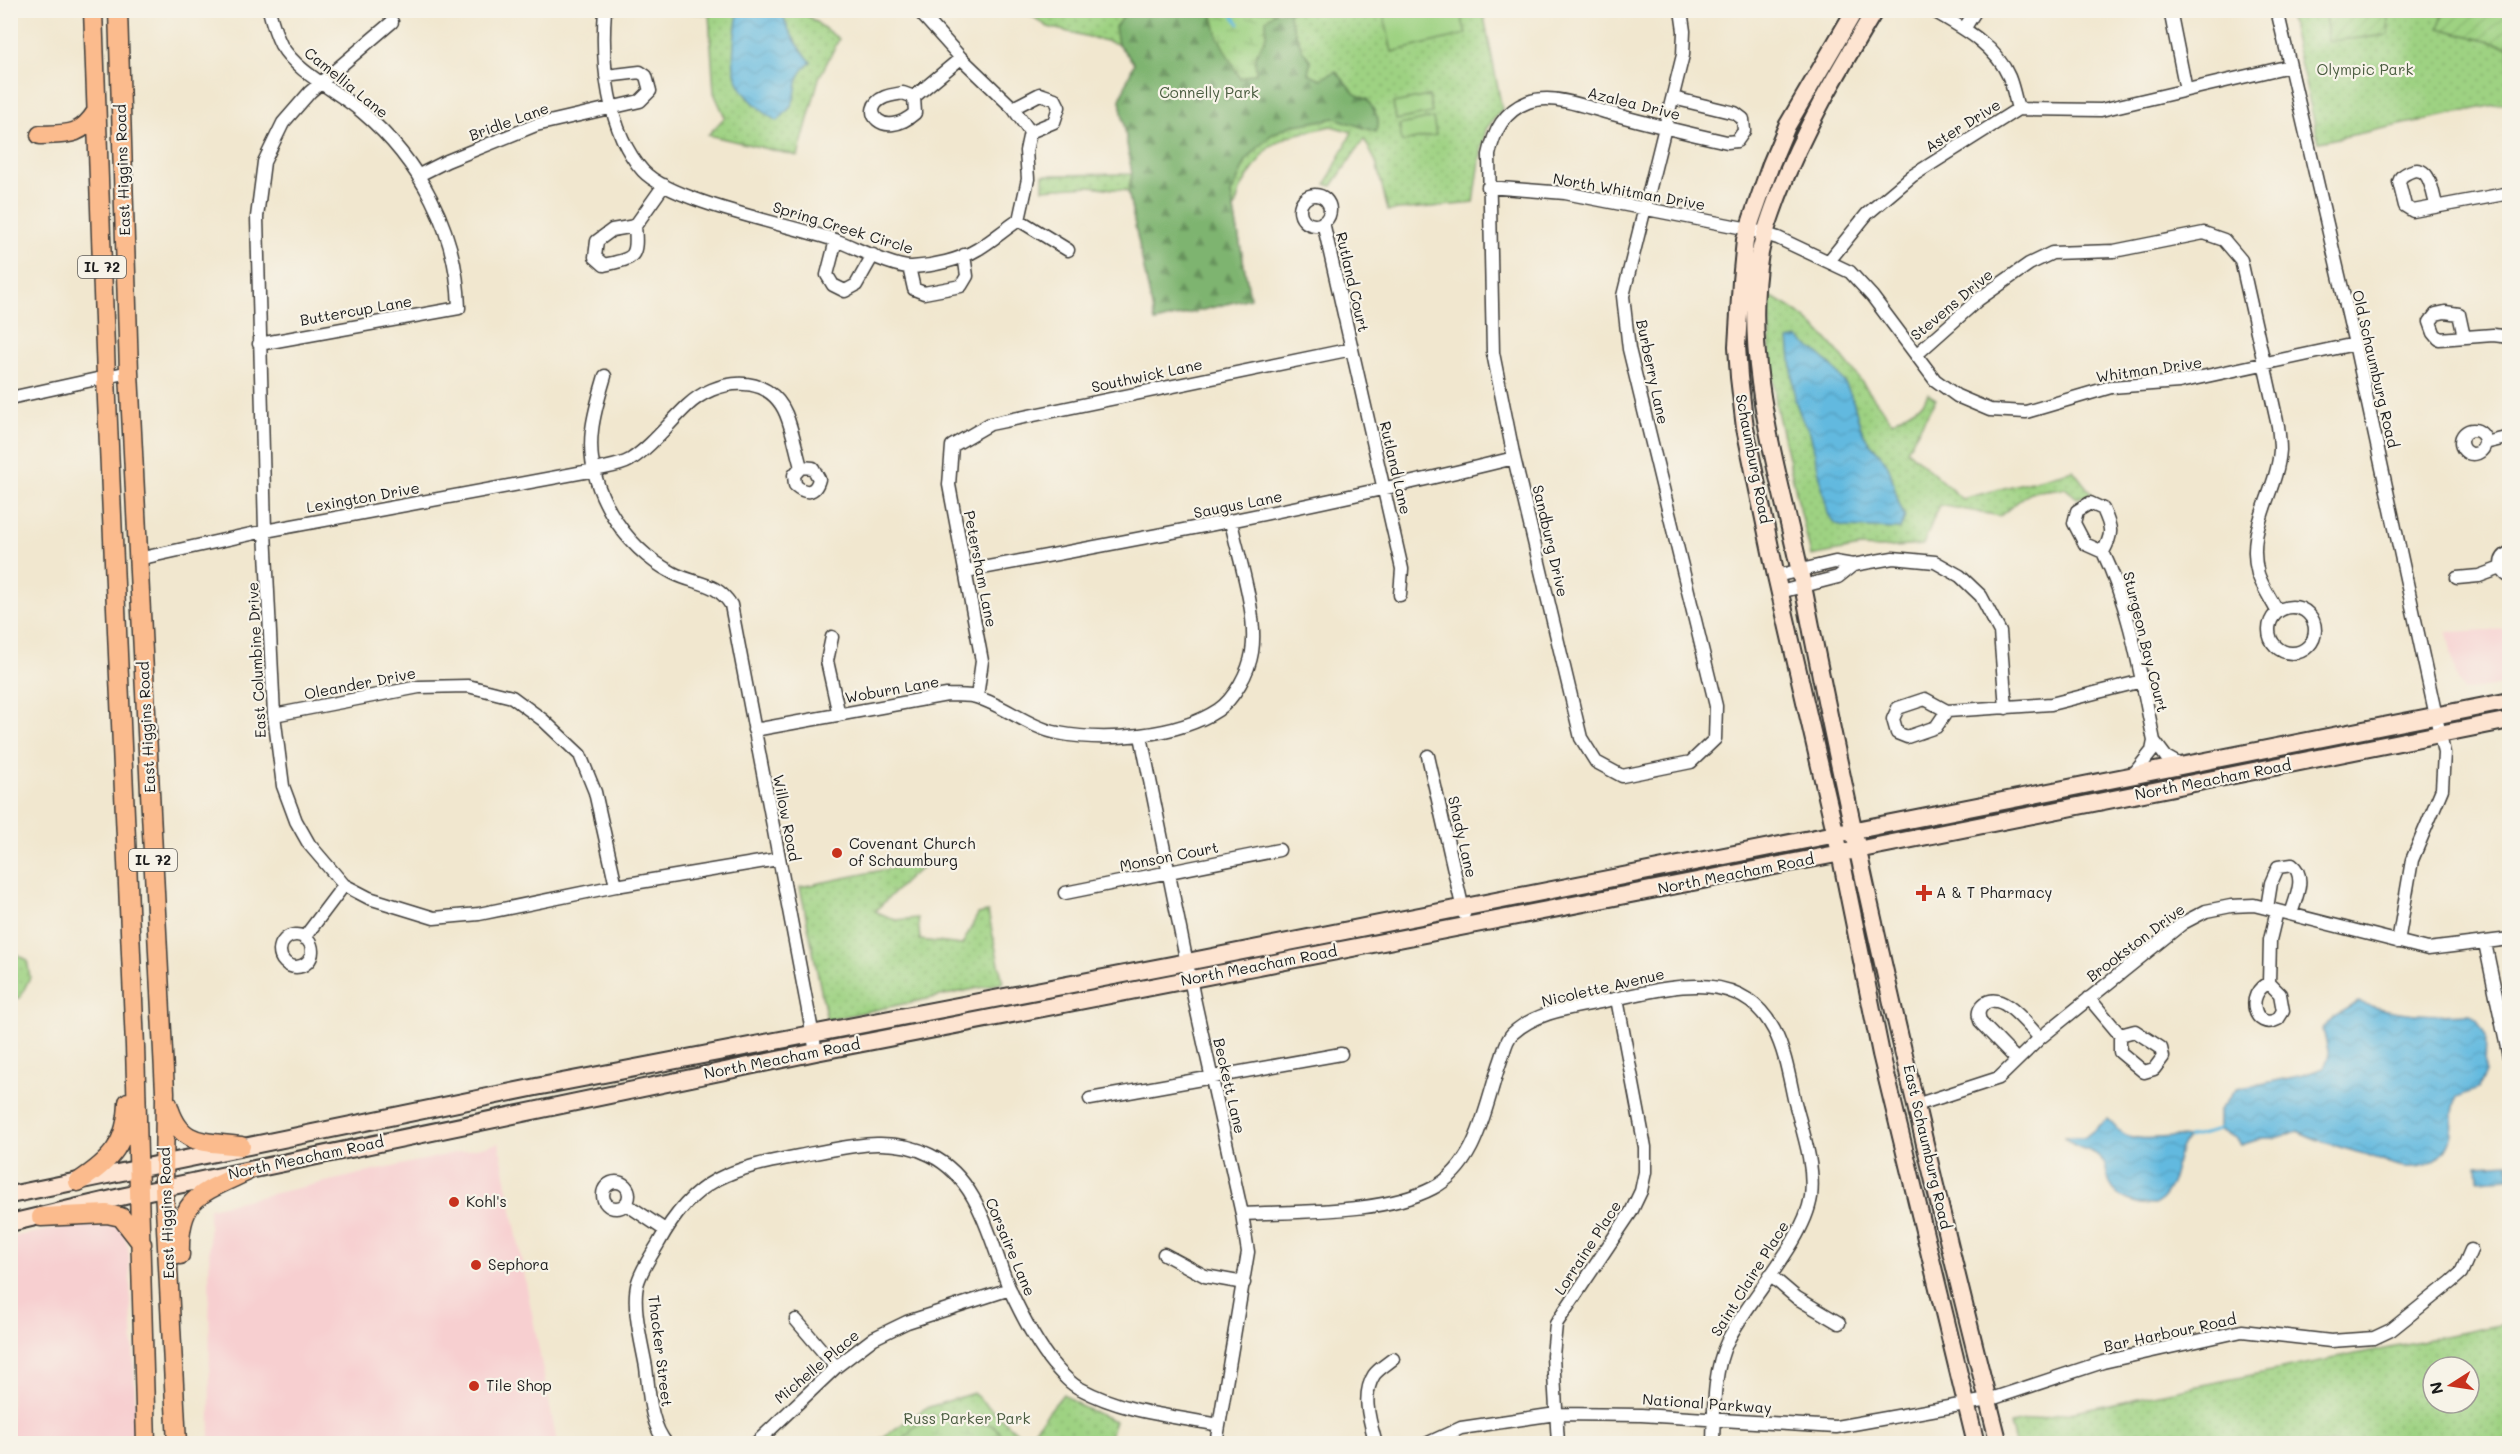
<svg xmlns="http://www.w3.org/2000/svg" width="2520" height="1454" font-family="Mali,sans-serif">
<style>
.built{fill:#f7cfd0}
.grass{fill:url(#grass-dots);stroke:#5d774f;stroke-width:1.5;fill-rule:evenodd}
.forest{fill:url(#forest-firs);stroke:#4d6846;stroke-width:1.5}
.wetland{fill:url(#wetland-marsh);stroke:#5d774f;stroke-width:1.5}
.garden{fill:url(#garden-furrows);stroke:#5d774f;stroke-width:1.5}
.pitch{fill:#9ed282;stroke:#5d774f;stroke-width:1.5}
.water{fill:url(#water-waves);stroke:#3f6a7e;stroke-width:1.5}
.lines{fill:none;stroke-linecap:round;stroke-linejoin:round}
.stream{stroke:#62b9df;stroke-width:3}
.street-casing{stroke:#3c3a37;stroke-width:15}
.secondary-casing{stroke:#3c3a37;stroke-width:20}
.primary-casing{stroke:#3c3a37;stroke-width:21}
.street{stroke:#fff;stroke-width:12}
.secondary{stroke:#fde4d1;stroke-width:16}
.primary{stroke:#fbbb8d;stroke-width:18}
.poi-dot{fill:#c8321e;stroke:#f7f3e8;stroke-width:2}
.labels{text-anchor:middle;stroke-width:4.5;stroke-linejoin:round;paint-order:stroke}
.shield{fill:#f7f3e8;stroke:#5e5c59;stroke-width:1.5}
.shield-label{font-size:14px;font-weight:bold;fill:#1c1c1c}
.park-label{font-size:15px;fill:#4a5c40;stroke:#f7f3e8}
.street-label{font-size:15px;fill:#1c1c1c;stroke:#f7f3e8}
.poi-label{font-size:15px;fill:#1c1c1c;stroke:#f7f3e8;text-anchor:start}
</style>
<defs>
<pattern id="grass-dots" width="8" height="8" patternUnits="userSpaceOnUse" patternTransform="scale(1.5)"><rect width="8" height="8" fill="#9ed282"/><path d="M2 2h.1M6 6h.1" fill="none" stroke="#88b470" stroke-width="1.8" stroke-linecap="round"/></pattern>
<pattern id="forest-firs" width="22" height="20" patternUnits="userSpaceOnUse" patternTransform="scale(1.5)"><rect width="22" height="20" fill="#7eb470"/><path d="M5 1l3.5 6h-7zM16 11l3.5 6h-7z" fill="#66925b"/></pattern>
<pattern id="wetland-marsh" width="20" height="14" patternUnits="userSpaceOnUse" patternTransform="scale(1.5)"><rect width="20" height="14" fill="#9ed282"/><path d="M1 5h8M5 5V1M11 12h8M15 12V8" fill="none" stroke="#88b470"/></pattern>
<pattern id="garden-furrows" width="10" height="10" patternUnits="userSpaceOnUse" patternTransform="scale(1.5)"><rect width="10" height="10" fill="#9ed282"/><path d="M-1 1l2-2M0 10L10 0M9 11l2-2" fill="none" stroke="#88b470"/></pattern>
<pattern id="water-waves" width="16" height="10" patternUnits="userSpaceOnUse" patternTransform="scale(1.5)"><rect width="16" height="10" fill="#62b9df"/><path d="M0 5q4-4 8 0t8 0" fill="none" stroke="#549ebf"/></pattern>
</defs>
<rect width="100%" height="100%" fill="#f7f3e8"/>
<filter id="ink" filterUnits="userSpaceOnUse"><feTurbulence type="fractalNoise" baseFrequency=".0167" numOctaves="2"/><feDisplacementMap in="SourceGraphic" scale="12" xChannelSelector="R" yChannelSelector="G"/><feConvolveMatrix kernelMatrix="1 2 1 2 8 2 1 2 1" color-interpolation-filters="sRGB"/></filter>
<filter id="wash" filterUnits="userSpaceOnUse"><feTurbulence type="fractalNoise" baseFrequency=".008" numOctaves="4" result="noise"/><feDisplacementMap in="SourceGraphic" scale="24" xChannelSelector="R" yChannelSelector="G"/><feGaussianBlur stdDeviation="1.35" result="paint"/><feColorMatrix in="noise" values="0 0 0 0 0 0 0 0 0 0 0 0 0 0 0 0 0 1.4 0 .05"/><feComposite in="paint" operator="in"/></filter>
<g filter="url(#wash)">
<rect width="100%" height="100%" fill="#f1e7cf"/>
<path class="built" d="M2509,629V684L2464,691L2456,676L2447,632Z
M499,1143L557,1443H210L209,1208Z
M107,1219L124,1229L129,1254L137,1443L11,1444V1237Z"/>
<path class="grass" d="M687,10L801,11L839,39L819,78L798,156L708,135L725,117L714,93L709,14L685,12Z
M1025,11H1483L1502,109L1486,129L1482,147L1474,203L1388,211L1376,162L1364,139L1332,186L1326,184L1352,132L1331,126L1289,136L1269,147L1251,172L1241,188L1234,210L1250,298L1155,322L1128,191L1090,186L1043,189V175L1132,174L1120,100L1134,63L1118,44L1048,27Z
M2288,11H2509V102L2319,142Z
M1769,296C1823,319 1857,378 1892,422L1923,403L1928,394L1936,399L1907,450L1962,499L2073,470L2092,494L2077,498L2065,488L2030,492L2000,516L1939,505L1923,545L1880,548L1860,547L1811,556L1777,411L1770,354Z
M935,859L911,876L875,911L895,920L918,918L920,940L962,945L978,914L988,912L1003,983L827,1020L800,887Z
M10,950L27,960L30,977L20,998H11Z
M2509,1323V1443L2015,1444L2010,1424ZM2433,1367H2469V1403H2433Z
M973,1393L1026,1440L1063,1394L1082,1407L1115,1421L1108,1443L873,1444L926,1408Z"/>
<path class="forest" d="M1123,11H1290L1289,17L1303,51L1311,61L1308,73L1321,79L1336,71L1355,94L1367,99C1373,109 1383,121 1376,132L1335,118L1290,126L1271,135L1247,159L1231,194L1250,298L1155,322L1128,191L1132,174L1120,100L1134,63L1118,44L1115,27L1123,17Z"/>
<path class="wetland" d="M1212,11H1276L1266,20V36L1255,57L1256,73L1240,78L1218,37Z
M932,1416C949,1417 986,1417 998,1430C1001,1433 1003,1440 1005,1443H899L915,1426Z"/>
<path class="garden" d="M2325,11H2387L2389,35L2328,41Z
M2443,11H2509V47L2439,28Z"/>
<path class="pitch" d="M1383,11H1460L1466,34L1392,52Z
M1429,96L1432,113L1396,120L1393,103Z
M1433,118L1436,135L1402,142L1399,125Z"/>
<path class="water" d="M738,11H782C786,30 799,47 811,62C790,80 801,88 791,106C788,111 782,116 778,121C769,118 763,111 755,104C724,77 734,47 738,11Z
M1798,338C1822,355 1846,375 1854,404C1857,415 1859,424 1864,435C1871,447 1884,455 1889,468C1895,485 1896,501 1905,517L1900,529L1843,527L1834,523L1828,514L1810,432L1802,419L1795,400L1789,340Z
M2358,1002C2394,1015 2432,1016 2470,1014L2477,1020L2486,1037L2485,1072L2478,1089L2457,1097C2447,1120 2460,1130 2443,1153C2434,1165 2420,1168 2406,1167C2392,1166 2379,1159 2367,1155C2344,1148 2318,1142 2298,1131L2275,1138H2263L2241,1145L2236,1138L2219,1130V1110L2237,1089L2303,1075L2324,1068L2329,1055L2323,1029L2334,1016Z
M2108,1119C2115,1124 2118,1131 2126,1135C2145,1143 2169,1134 2188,1138C2185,1144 2181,1143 2180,1149C2174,1171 2174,1191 2155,1205C2138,1205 2118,1200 2110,1184C2105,1173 2108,1162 2097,1155C2087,1148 2072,1148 2065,1137H2085Z
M2509,1163V1178L2478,1180L2477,1165Z"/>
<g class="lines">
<path class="stream" d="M1229,10L1239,24
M2188,1138L2219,1130
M999,1444L1001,1441"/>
</g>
</g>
<g filter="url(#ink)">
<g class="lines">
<defs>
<path id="street" d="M605,10C601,61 607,131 643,171C672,202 790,225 835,240C855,247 893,268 912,267C933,266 960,260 978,249C992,241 1005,229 1019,220L1028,179L1026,151L1030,132L1013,108L961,58L918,10
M1932,10C1961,27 1995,44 2009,77C2013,87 2015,98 2018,109
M2170,10L2186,90
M2277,10L2355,344L2444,753L2442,789L2412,860L2398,942
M392,22L310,92L283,123L264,162L257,217L265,531L274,715L283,786L296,821L309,844L344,885L369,898L434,918L479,914L616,886L778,859
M1964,29L1976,10
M903,93L914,97L915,113C883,141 857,109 885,97C890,95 898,94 903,93Z
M914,97L961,58
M1673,98L1735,113L1743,119L1744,131L1737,141L1727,142C1686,133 1646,123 1605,112C1587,107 1565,99 1547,99C1541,99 1533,100 1528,102C1504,111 1494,131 1489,155L1493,353L1514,458L1581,738L1596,762L1622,776L1691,762L1715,739L1716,706L1629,349L1623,296L1683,55L1684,31L1681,10
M1013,108L1040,94L1055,99L1059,107L1054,122L1030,132
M419,175L447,161L536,125L640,101L650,91L646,76L640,72L606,76
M1488,187L1565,193L1749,229L1778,238L1850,272L1872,296L1935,380L1957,396L1990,410L2026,412L2111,387L2179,382L2355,344
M1300 210a15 15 0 1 1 30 0a15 15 0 1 1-30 0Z
M2436,205C2431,185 2428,157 2401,177L2399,182L2405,206L2413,211L2510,193
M1019,220L1068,250
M1323,222L1402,569L1400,595
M635,226L612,230L597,241L595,257L604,265C634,258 638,259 635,226L664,185
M836,240L827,275L833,285L845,291L856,285L873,255
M1829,261L1867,214L1912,176L2018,109L2101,110L2290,66
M909,267L914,289L924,293L961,286L967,276L964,255
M2464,337L2459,314L2445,312L2436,314L2430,322L2434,333L2439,339L2493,335L2510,337
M259,344L459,308C457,231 420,161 362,112C337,90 299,75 281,45C276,35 272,22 269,10
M1916,355L1979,299L2029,264L2052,253L2114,251L2204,233L2224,240L2241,260L2278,426C2279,434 2280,442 2280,450C2277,493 2245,528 2258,574C2262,586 2271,599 2277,611
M605,376C600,393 594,412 592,430C585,487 623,547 673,573C696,585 716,581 731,605L816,1052
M10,398L129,372
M2461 442a12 12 0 1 1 24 0a12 12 0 1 1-24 0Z
M2485,443L2510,437
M2103,552L2085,544L2074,523L2077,511L2090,503L2103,509C2112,529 2113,533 2103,552C2131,610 2141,678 2154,741L2166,757L2182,766
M2510,552C2498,558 2498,570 2510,577
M138,559L265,531L595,470C606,467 620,466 630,460C652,446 668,424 687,406C715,379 768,371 786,414C793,431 796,450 801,467L794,475L795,485C805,494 815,494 819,479L813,468L801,467
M966,571C1150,537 1333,503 1514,458
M1776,576L1835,562L1853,565L1893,558L1935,562L1960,576L1981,596L2000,632L2006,708
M2457,578L2479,576L2501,568
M1780,592L1838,577L1853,565
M2269 630a23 23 0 1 1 46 0a23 23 0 1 1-46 0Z
M832,637L827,661L839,715
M977,697L982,661L949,485L952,446L990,424L1352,349
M1925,699L1947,711L1936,727L1907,737L1897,733L1893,719L1898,708Z
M1947,711L2051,704L2142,681
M274,715L419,687L468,686L512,697L543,720L580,755L595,792L616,886
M754,730L947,695C957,696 969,694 979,698C1004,706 1033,729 1058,733C1104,742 1177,737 1218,710C1234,699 1249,672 1252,652C1258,615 1239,559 1231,522
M1141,736L1194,998L1242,1214L1248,1252L1216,1444
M1428,756L1464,914
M2133,775L2152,751L2154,741
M1065,893L1279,850
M2267,908L2271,883L2278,867L2292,865C2307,876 2295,900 2291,914
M280 951a16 16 0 1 1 32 0a16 16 0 1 1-32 0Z
M304,938L344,885
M2485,943L2510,1062
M2269,983C2244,993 2254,1032 2278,1019L2283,1011L2280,994L2269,983L2270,940L2277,911
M2089,998L2120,1035V1052L2144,1072L2154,1069L2163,1057L2161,1048L2135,1031L2120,1035
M2017,1060L1981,1023C1978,1016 1977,1011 1983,1005C2001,988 2028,1026 2040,1038
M1090,1099L1341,1054
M1916,1105L1999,1078L2040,1038L2183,923L2206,911L2231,906L2254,905L2428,949L2510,939
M603 1195a13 13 0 1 1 26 0a13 13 0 1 1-26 0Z
M626,1204L665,1230
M1242,1214C1297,1211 1384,1214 1433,1188C1479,1164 1485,1104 1501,1060C1504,1052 1506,1040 1512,1034C1537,1010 1578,1007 1610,1000C1667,988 1740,965 1774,1030C1785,1051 1789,1076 1794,1099C1802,1130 1815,1164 1811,1197C1804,1242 1749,1298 1728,1340C1713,1370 1714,1410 1713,1444
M1164,1254L1205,1276L1244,1283
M1770,1275L1797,1298L1839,1323
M796,1320L836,1367
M667,1444C650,1425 649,1391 646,1367C642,1344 631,1304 638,1282C642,1269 651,1256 658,1244C697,1171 739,1168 814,1153C852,1146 893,1136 930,1155C981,1180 990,1243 1010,1290C1022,1316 1035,1342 1053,1364C1061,1373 1070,1384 1081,1389C1123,1412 1173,1416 1219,1425
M755,1444L836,1367L874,1338L907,1322L1010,1289
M1376,1444C1370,1422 1361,1395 1374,1375C1378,1369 1387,1364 1393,1359
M1426,1444L1461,1428L1556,1414L1641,1415L1836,1427L1988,1400L2103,1362L2242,1331L2331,1341L2374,1338L2391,1330L2451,1282L2461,1273L2471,1250
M1558,1444L1553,1356L1556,1324L1631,1212L1641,1191L1645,1172V1147L1617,999"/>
<path id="secondary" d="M1855,10L1787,126L1771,164L1752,218L1745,240L1741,281L1737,346L1739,377L1745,428L1776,576L1840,853L1881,1054L1976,1444
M1875,10C1839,70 1803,130 1778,196C1771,215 1764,233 1760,253C1741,367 1782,480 1804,591C1860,877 1927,1161 1999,1444
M10,1195L536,1087L1187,962L2510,701
M10,1223L125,1196L816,1052L1857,850L2510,720"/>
<path id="primary" d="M93,10L106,377L135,1046L146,1444
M118,10L129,372L165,1092L164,1188L177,1444
M40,135C67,134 80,137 96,112
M168,1104C180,1147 203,1141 241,1146
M78,1182C112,1160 127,1143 128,1102
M41,1217L107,1214L121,1217L142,1244
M180,1255C178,1198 199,1194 246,1172"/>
</defs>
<use href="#street" class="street-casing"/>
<use href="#secondary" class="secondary-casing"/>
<use href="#primary" class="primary-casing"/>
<use href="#street" class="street"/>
<use href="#secondary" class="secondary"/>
<use href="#primary" class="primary"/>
</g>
</g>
<g class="poi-dot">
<circle cx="837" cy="853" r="6"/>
<path d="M1921 884h6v6h6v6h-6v6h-6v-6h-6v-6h6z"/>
<circle cx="454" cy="1202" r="6"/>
<circle cx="476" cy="1265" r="6"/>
<circle cx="474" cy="1386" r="6"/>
</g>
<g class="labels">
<g class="shield">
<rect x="78" y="256" width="48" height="22" rx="4.5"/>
<rect x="129" y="849" width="48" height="22" rx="4.5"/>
</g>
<g class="shield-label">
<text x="102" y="272">IL 72</text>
<text x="153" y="865">IL 72</text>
</g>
<g class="park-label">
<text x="2365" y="75">Olympic Park</text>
<text x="1209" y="98">Connelly Park</text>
<text x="967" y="1424">Russ Parker Park</text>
</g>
<g class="street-label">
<text transform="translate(346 83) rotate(39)" y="5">Camellia Lane</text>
<text transform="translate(1634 104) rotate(14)" y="5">Azalea Drive</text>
<text transform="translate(509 122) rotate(-20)" y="5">Bridle Lane</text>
<text transform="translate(1963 126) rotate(-32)" y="5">Aster Drive</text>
<text transform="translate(123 170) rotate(-92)" y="5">East Higgins Road</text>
<text transform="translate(1629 192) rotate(10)" y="5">North Whitman Drive</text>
<text transform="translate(843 228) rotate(17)" y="5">Spring Creek Circle</text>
<text transform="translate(1352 282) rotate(77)" y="5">Rutland Court</text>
<text transform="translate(1952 305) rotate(-40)" y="5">Stevens Drive</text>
<text transform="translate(356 311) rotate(-10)" y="5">Buttercup Lane</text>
<text transform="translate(2375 369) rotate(77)" y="5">Old Schaumburg Road</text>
<text transform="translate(2149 370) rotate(-8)" y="5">Whitman Drive</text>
<text transform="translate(1652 372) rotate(78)" y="5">Burberry Lane</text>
<text transform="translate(1147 376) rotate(-12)" y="5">Southwick Lane</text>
<text transform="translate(1753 459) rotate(79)" y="5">Schaumburg Road</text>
<text transform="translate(1395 468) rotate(77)" y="5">Rutland Lane</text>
<text transform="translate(363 498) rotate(-10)" y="5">Lexington Drive</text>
<text transform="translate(1238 505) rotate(-11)" y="5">Saugus Lane</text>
<text transform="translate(1550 541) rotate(77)" y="5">Sandburg Drive</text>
<text transform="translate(980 569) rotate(79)" y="5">Petersham Lane</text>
<text transform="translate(2145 642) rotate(76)" y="5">Sturgeon Bay Court</text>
<text transform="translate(257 660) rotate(-93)" y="5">East Columbine Drive</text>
<text transform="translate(360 684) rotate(-11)" y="5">Oleander Drive</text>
<text transform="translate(892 690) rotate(-10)" y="5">Woburn Lane</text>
<text transform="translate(147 727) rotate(-93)" y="5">East Higgins Road</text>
<text transform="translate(2213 780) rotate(-11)" y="5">North Meacham Road</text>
<text transform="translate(786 818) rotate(79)" y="5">Willow Road</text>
<text transform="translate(1462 837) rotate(77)" y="5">Shady Lane</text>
<text transform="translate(1169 857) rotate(-11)" y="5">Monson Court</text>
<text transform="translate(1736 874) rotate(-11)" y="5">North Meacham Road</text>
<text transform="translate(2136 943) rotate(-37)" y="5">Brookston Drive</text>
<text transform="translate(1259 966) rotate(-11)" y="5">North Meacham Road</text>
<text transform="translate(1603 988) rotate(-13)" y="5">Nicolette Avenue</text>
<text transform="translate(782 1059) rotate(-11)" y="5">North Meacham Road</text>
<text transform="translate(1229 1086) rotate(77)" y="5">Beckett Lane</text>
<text transform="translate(1927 1147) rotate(77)" y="5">East Schaumburg Road</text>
<text transform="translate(306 1158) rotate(-12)" y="5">North Meacham Road</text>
<text transform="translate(167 1213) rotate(-92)" y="5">East Higgins Road</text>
<text transform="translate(1010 1247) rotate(67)" y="5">Corsaire Lane</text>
<text transform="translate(1588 1248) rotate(-57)" y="5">Lorraine Place</text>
<text transform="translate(1750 1279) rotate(-58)" y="5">Saint Claire Place</text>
<text transform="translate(2170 1333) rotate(-12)" y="5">Bar Harbour Road</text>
<text transform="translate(660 1351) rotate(83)" y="5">Thacker Street</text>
<text transform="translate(817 1367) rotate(-40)" y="5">Michelle Place</text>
<text transform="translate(1707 1404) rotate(4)" y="5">National Parkway</text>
</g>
<g class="poi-label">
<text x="849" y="849">Covenant Church<tspan x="849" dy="17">of Schaumburg</tspan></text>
<text x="1936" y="898">A &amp; T Pharmacy</text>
<text x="466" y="1207">Kohl's</text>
<text x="488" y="1270">Sephora</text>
<text x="486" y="1391">Tile Shop</text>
</g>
</g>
<rect width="2520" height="1454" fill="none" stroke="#f7f3e8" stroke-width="36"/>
<g transform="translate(2451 1385) rotate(258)"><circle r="28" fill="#f7f3e8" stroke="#9f9d96" stroke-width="1.5"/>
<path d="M0-4.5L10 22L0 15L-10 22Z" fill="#c8321e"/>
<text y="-9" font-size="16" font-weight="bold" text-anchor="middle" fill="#1c1c1c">N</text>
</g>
</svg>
